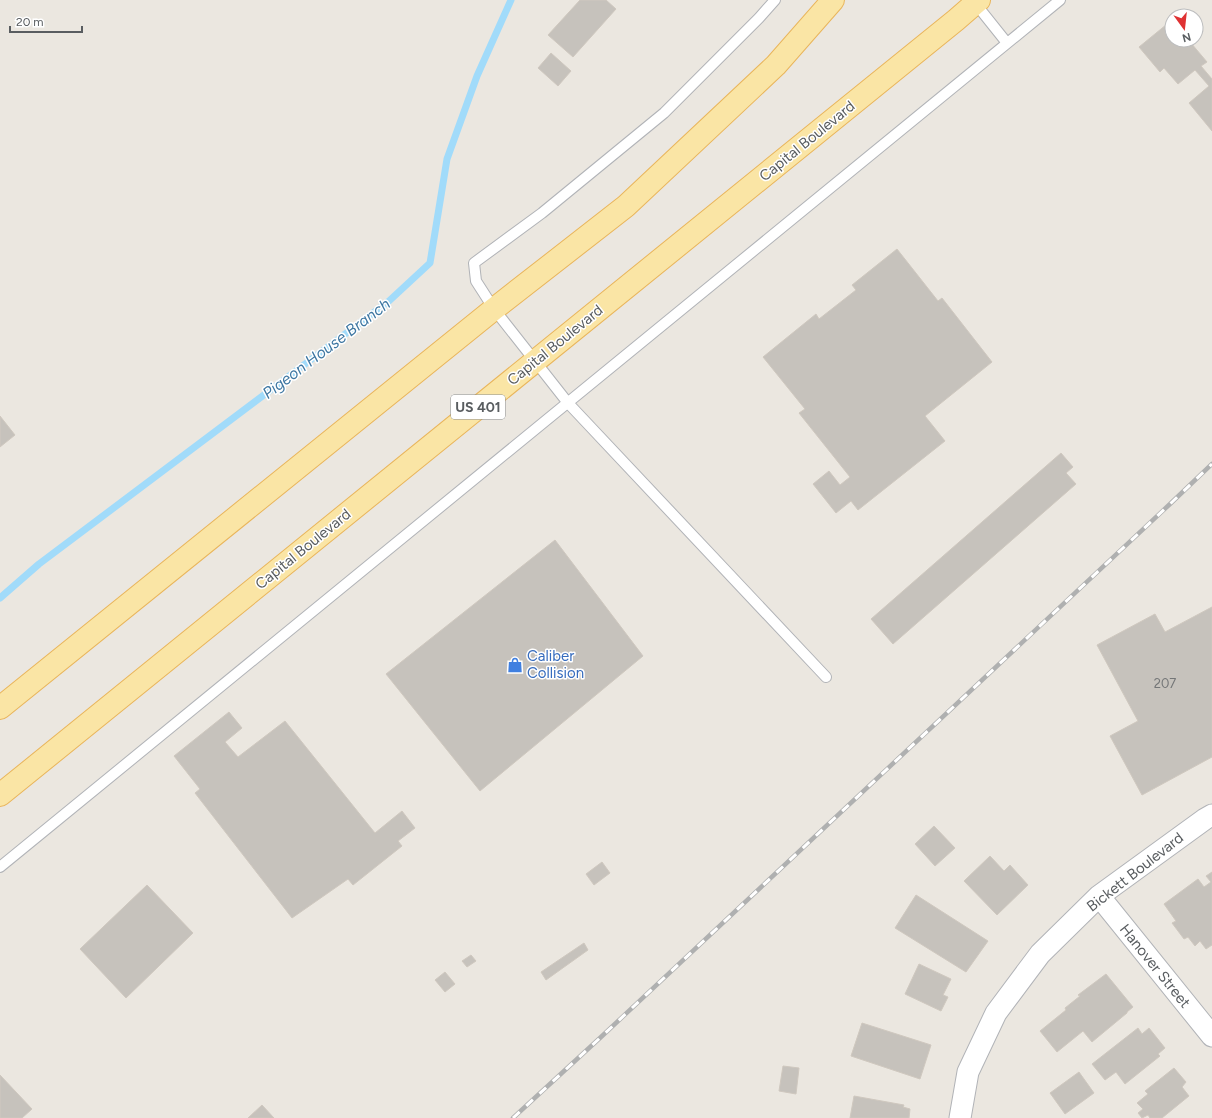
<svg xmlns="http://www.w3.org/2000/svg" width="1212" height="1118" font-family="Figtree,sans-serif">
<style>
.lines{fill:none;stroke-linecap:round;stroke-linejoin:round}
.stream{stroke:#a1dbfa;stroke-width:7}
.building{fill:#c6c2bc;stroke:#cfc8bf}
.lane-casing{stroke:#b1b3b7;stroke-width:12}
.street-casing{stroke:#b1b3b7;stroke-width:23}
.primary-casing{stroke:#e9b55b;stroke-width:24}
.lane{stroke:#fff;stroke-width:10}
.street{stroke:#fff;stroke-width:21}
.primary{stroke:#fae5a5;stroke-width:22}
.rail-casing{stroke:#afb0b0;stroke-width:4.5}
.rail{stroke:#fff;stroke-width:3;stroke-dasharray:9;stroke-linecap:butt}
.labels{text-anchor:middle;stroke-width:3;stroke-linejoin:round;paint-order:stroke}
.number-label{font-size:13px;fill:#747677}
.shield{fill:#fff;stroke:#8b8e90;stroke-width:1}
.shield-label{font-size:14px;font-weight:bold;fill:#595d60}
.street-label{font-size:15px;fill:#595d60;stroke:#fff}
.shop-label{font-size:15px;fill:#366cbe;stroke:#fff;text-anchor:start}
.water-label{font-size:16px;font-style:italic;fill:#3e77a2;stroke:#fff}
</style>
<rect width="100%" height="100%" fill="#ebe7e0"/>
<g class="lines">
<path class="stream" d="M0,598L39,564L389,301L430,263L447,159L477,76L511,0"/>
</g>
<path class="building" d="M580,0H606L616,9L573,57L548,35Z
M1172,20V40H1195L1191,43L1207,62L1201,66L1212,79V131L1189,103L1209,86L1195,70L1178,84L1164,68L1160,72L1139,47Z
M551,53L571,71L558,86L538,68Z
M897,249L938,301L942,298L992,362L925,416L945,441L858,510L851,501L836,513L813,484L829,471L840,485L850,477L799,413L805,409L763,357L816,314L819,319L856,290L852,285Z
M0,416L15,435L0,447Z
M1061,453L1073,467L1066,473L1076,484L893,644L871,619Z
M555,540L643,656L480,791L386,674Z
M1212,607V757L1142,795L1110,736L1138,721L1097,645L1155,614L1165,632Z
M229,712L242,728L225,742L238,757L285,721L375,833L402,811L415,828L398,841L402,846L353,885L348,879L292,918L195,793L200,789L174,756Z
M934,826L955,848L935,866L915,844Z
M990,856L1004,871L1010,865L1028,885L997,915L964,881Z
M602,862L610,873L594,885L586,874Z
M1212,872V945L1206,949L1200,941L1195,946L1188,937L1184,939L1172,923L1176,921L1164,904L1198,879L1204,887L1211,882L1206,876Z
M147,885L193,933L126,998L80,949Z
M916,895L988,941L966,972L895,928Z
M584,943L588,950L546,980L541,972Z
M471,955L476,961L467,967L462,961Z
M919,964L951,979L943,995L948,997L941,1011L905,994Z
M445,972L455,984L445,992L435,980Z
M1106,974L1133,1007L1127,1012V1013L1092,1042L1083,1031L1057,1052L1040,1031L1066,1010L1065,1008L1080,996L1078,995Z
M862,1023L931,1045L920,1079L851,1056Z
M1138,1028L1142,1034L1149,1028L1165,1048L1158,1054L1160,1056L1125,1084L1116,1072L1105,1080L1092,1064Z
M783,1066L799,1068L796,1094L779,1091Z
M1174,1068L1186,1082L1182,1087L1189,1096L1162,1118H1150L1148,1115L1142,1118L1138,1113L1143,1109L1137,1103L1148,1094L1145,1091Z
M1079,1072L1094,1093L1065,1114L1050,1093Z
M0,1075L32,1109L22,1118H0Z
M854,1096L904,1105L903,1107L910,1109L909,1118H850Z
M262,1105L274,1118H248Z"/>
<g class="lines">
<defs>
<path id="lane" d="M775,0L759,18L664,113L542,213L474,263L476,281L494,309L568,403L826,677
M975,3L1007,43
M0,867L1060,0"/>
<path id="street" d="M1099,896L1212,1036
M960,1118L968,1072L996,1013L1040,954L1099,896L1205,819L1212,815"/>
<path id="primary" d="M0,708L494,309L626,206L776,65L833,0
M0,795L956,20L979,0"/>
</defs>
<use href="#lane" class="lane-casing"/>
<use href="#street" class="street-casing"/>
<use href="#primary" class="primary-casing"/>
<use href="#lane" class="lane"/>
<use href="#street" class="street"/>
<use href="#primary" class="primary"/>
<defs>
<path id="rail" d="M513,1118L601,1037L1170,504L1212,464"/>
</defs>
<use href="#rail" class="rail-casing"/>
<use href="#rail" class="rail"/>
</g>
<defs>
<symbol id="shop-bare" viewBox="-9 -9 18 18"><path d="M-5-2.5h2.3a2.7 3.5 0 0 1 5.4 0H5L5.5 6h-11ZM-1.5-2.5h3a1.5 2.3 0 0 0-3 0Z" fill="#3f7fe0" stroke="#fff" stroke-width="2.5" paint-order="stroke"/></symbol>
</defs>
<g fill-rule="evenodd">
<use href="#shop-bare" x="504" y="654" width="22" height="22"/>
</g>
<g class="labels">
<g class="number-label">
<text x="1165" y="688">207</text>
</g>
<rect class="shield" x="451" y="395" width="54" height="24" rx="3"/>
<g class="shield-label">
<text x="478" y="412">US 401</text>
</g>
<g class="street-label">
<text transform="translate(807 141) rotate(-39)" y="5">Capital Boulevard</text>
<text transform="translate(555 345) rotate(-39)" y="5">Capital Boulevard</text>
<text transform="translate(303 549) rotate(-39)" y="5">Capital Boulevard</text>
<text transform="translate(1135 872) rotate(-38)" y="5">Bickett Boulevard</text>
<text transform="translate(1155 966) rotate(51)" y="5">Hanover Street</text>
</g>
<g class="shop-label">
<text x="527" y="661">Caliber<tspan x="527" dy="17">Collision</tspan></text>
</g>
<g class="water-label">
<text transform="translate(326 348) rotate(-37)" y="6">Pigeon House Branch</text>
</g>
</g>
<g transform="translate(1184 28) rotate(165)"><circle r="19" fill="#ffffff" stroke="#bdbebf"/>
<path d="M0-3L7 15L0 10L-7 15Z" fill="#df3233"/>
<text y="-6" font-size="11" font-weight="bold" text-anchor="middle" fill="#595d60">N</text>
</g>
<path d="M10 26v6h72v-6" fill="none" stroke="#595d60" stroke-width="2"/>
<text x="16" y="26" font-size="12" fill="#595d60" stroke="#ffffff" stroke-width="3" paint-order="stroke">20 m</text>
</svg>
